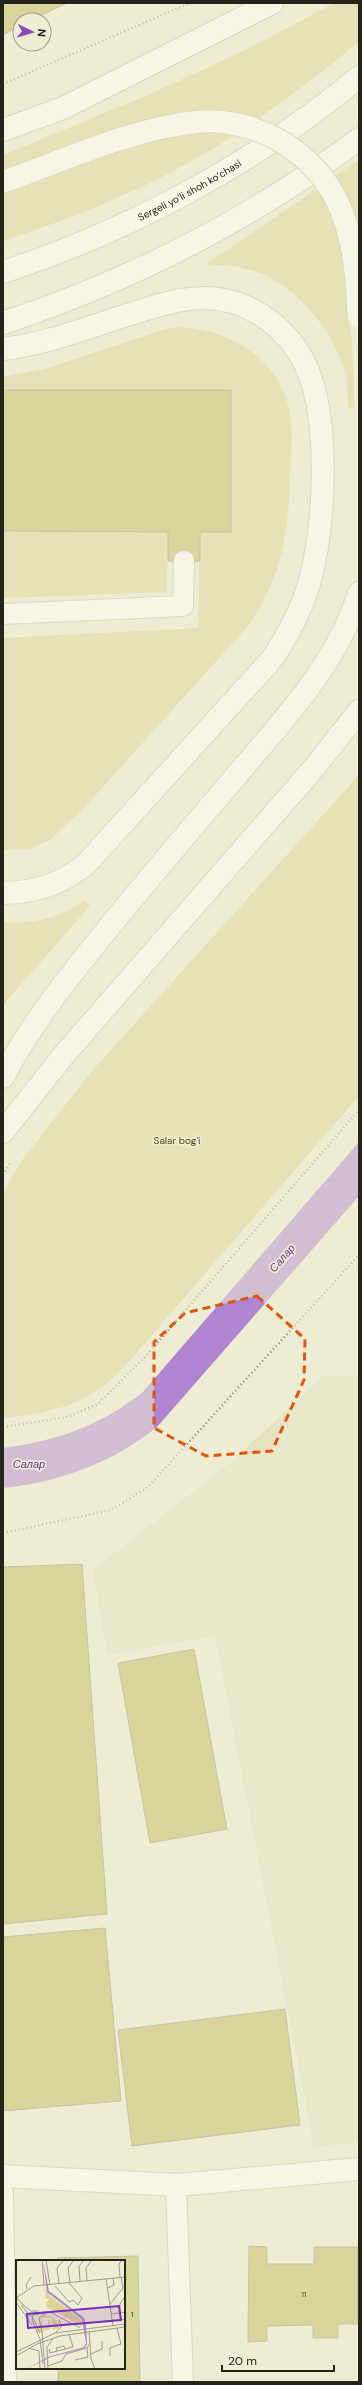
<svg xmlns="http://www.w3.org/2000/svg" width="362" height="2385" font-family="'DM Sans',sans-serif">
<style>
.built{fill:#e4e2c1}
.green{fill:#dcd695}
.water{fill:#b085d2}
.building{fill:#bfb554;stroke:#94927a}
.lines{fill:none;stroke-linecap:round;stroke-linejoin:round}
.lane-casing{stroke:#c4c2a9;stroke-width:22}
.street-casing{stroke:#c4c2a9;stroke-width:24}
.primary-casing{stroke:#c4c2a9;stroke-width:24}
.highway-casing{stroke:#c4c2a9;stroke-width:24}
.path{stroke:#898876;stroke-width:2.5;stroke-dasharray:1 3;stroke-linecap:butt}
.lane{stroke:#fff;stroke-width:20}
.street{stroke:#fff;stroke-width:22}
.primary{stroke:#fff;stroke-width:22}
.highway{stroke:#fff;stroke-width:22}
.highway-bridge-casing{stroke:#c4c2a9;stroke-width:24;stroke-linecap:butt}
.highway-bridge{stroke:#fff;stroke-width:22}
.marked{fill:none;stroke:#de560d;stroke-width:3;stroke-dasharray:8 5;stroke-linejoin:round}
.labels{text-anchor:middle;stroke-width:3.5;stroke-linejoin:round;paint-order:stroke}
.number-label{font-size:8px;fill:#4c4828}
.street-label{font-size:10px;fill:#25241a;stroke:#eeecd2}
.park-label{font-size:10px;fill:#4d4920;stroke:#eeecd2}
.water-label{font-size:11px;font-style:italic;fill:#68318d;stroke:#eeecd2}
.inset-road{fill:none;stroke:#9e9c88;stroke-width:1}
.view{fill:#7b2cbf;fill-opacity:0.15;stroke:#7b2cbf;stroke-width:2}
.inset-edge{fill:none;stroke:#25241a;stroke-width:2}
</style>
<rect width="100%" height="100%" fill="#eeecd2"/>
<path class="built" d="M325,1375L359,1377V2142L314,2147L215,1636L107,1655L93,1570L231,1462Z"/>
<path class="green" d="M334,3H359V42C312,80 265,116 214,148C149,188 76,217 3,241V155L148,95L243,51Z
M359,160V227L349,282L355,408H348C348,393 347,380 343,366C331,329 298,289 262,274C243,267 224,264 205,265Z
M179,327C225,329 273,354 287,401C294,424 291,450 290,474C289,531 282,575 250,624L83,809L51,839L40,845L29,849L3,850V638L198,628L200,532H231V390H3V377L47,368L165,329Z
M3,532H168L167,592L3,598Z
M359,775V1096L126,1365C87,1407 57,1411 3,1418V1193L22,1160L91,1072Z
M84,900L90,906L3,1005V922C34,925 59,918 84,900Z"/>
<path class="water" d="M359,1142V1196L157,1427C112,1463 60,1482 3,1488V1448C57,1441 99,1426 142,1393Z"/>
<path class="building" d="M3,3H67L32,20H20V26L3,35Z
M3,390H231V532H200V561H168V532L3,531Z
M82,1564L107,1914L3,1924V1567Z
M194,1649L227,1829L150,1843L118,1663Z
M105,1928L121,2101L3,2111V1937Z
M285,2009L300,2125L132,2146L118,2030Z
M249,2246L267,2247V2264H314V2247H359V2324H338V2338H313V2325L267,2326V2341L248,2342Z
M138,2256L140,2382H58V2368H124V2261H57V2258Z"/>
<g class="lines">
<defs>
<path id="lane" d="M3,614L183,606L184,561
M176,2185L183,2382
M3,2193L6,2382"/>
<path id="street" d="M3,2176L176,2185L359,2169"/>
<g id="primary">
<path id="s1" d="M3,272C129,231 257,162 359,77"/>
<path d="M3,323C130,281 251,219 359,139"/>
</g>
<path id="highway" d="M3,130L63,108L272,3
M3,349C47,344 89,327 130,314C160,305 187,295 218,299C256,304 289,331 305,364C331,418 325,527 309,584C301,611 288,635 272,659L86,864C60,885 36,892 3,893
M3,1077C32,1022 71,974 110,926C152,875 194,825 237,775C284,719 337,664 359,593
M3,1132L63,1056L314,768L359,711"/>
</defs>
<use href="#lane" class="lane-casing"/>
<use href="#street" class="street-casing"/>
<use href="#primary" class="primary-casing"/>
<use href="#highway" class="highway-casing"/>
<path class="path" d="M3,84L190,3
M3,1175L11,1162
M3,1427L68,1417L98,1404L145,1357L359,1110
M3,1533L111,1510L148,1487L359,1255"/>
<use href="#lane" class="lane"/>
<use href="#street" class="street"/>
<use href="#primary" class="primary"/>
<use href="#highway" class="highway"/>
<defs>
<path id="highway-bridge" d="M3,182C65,160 131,129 196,122C223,119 252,126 275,138C348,178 355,242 359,317"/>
</defs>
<use href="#highway-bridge" class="highway-bridge-casing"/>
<use href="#highway-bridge" class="highway-bridge"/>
</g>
<path d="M0 0H362V2385H0ZM257,1296L305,1339L304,1380L272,1451L206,1456L154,1428V1342L185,1313Z" fill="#eeecd2" fill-opacity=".55" fill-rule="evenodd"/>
<path class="marked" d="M257,1296L305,1339L304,1380L272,1451L206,1456L154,1428V1342L185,1313Z"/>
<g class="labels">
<g class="number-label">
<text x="304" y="2297">11</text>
<text x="132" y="2317">1</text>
</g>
<g class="street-label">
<text dy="4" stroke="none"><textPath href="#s1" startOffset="204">Sergeli yo‘li shoh ko‘chasi</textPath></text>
</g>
<g class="park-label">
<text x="177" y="1144">Salar bog'i</text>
</g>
<g class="water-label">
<text transform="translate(282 1258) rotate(-49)" y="4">Салар</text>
<text x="29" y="1468">Салар</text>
</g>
</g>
<g transform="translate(16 2260)">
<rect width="109" height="109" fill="#eeecd2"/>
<path d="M28,28L34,36L65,59L67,66L62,65L38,50L31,48L30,42L34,39H30ZM27,55L35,56L44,63L43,68L37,70L35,58H26L27,67L32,66V60H34L35,69L20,73Z" fill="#dcd695"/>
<path d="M27,0L33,31L68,58L70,65L71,84L69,88L35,97L10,109L32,97L68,87L70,83L66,59L31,32Z" fill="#b085d2"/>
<path class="inset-road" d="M26,0L28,25M30,0L34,25M104,17L103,4L106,0M90,19L97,66M64,21L63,6L68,0M71,21L70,8L76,0M54,22L52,8L58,0M43,24L41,8L48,0M39,26L53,42L57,40L62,45L66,38L53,23M92,28L98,25L97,18M11,29L10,25L15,17M0,37L8,46M0,38L18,26L109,17M0,42L16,65M6,44L15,51H22M94,44L107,28L105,17M5,45L18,60L24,73M104,53V44L109,36M96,54L109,52M96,61L109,59M26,71L29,109M73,71L75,99L79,109M40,72L46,66L43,60M26,73L23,58L29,54M13,88L23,91L24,109M33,89L34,93L57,87L53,74M41,91L40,88L48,86L49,89M0,92L39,73L109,64M75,94L86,89V81M0,96L21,84L44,76L109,67M94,96V88L105,84L101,68M59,100L72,97L71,88M27,104L24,79L16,60L17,55L34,52L64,68M32,106L46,101L50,94L71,88L74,83M32,109L31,87L37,79"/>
<path class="view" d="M103,46L105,60L12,68L11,54Z"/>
<rect width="109" height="109" class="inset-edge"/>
</g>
<rect width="362" height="2385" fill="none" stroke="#25241a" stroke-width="8"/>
<g transform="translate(32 32) rotate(95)"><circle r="19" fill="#eeecd2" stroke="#9e9c88"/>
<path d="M0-3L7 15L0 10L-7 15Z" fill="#8d49bc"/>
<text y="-6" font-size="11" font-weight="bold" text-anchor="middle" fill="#25241a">N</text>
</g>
<path d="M222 2365v6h112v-6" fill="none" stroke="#25241a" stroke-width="2"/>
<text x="228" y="2365" font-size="12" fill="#25241a" stroke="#eeecd2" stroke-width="3" paint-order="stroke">20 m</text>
</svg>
